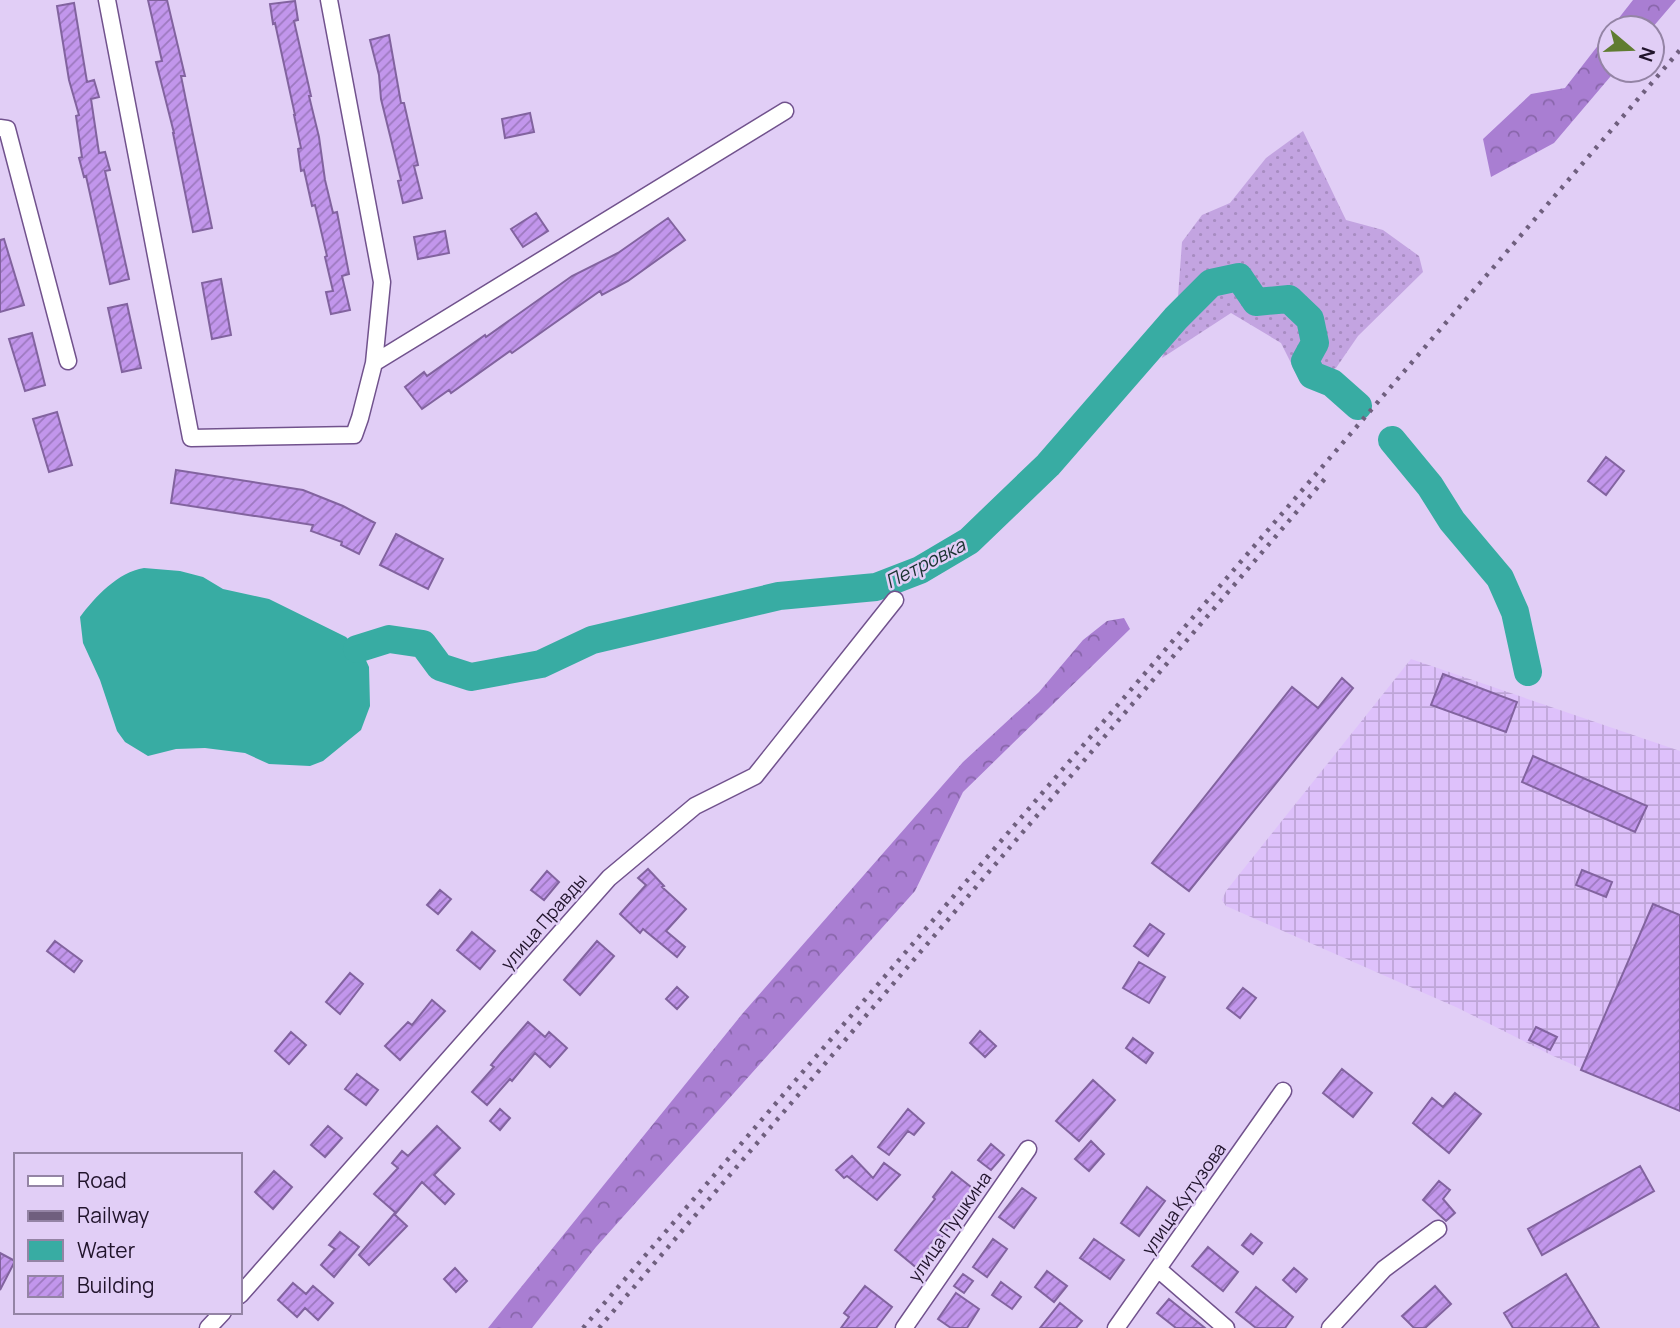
<svg xmlns="http://www.w3.org/2000/svg" width="1680" height="1328" font-family="Manrope,sans-serif">
<style>
.industrial{fill:url(#industrial-grid)}
.grass{fill:url(#grass-dots)}
.forest{fill:url(#forest-crowns)}
.water{fill:#38aca3}
.lines{fill:none;stroke-linecap:round;stroke-linejoin:round}
.river{stroke:#38aca3;stroke-width:28}
.building{fill:url(#building-hatch);stroke:#82639f;stroke-width:2}
.minor-casing{stroke:#71528d;stroke-width:19}
.minor{stroke:#fff;stroke-width:16}
.rail{stroke:#6f5f7e;stroke-width:4.5;stroke-dasharray:3.5 7;stroke-linecap:butt}
.labels{text-anchor:middle;stroke-width:5;stroke-linejoin:round;paint-order:stroke}
.street-label{font-size:18px;fill:#21142c;stroke:#e1cef6}
.water-label{font-size:19px;font-style:italic;fill:#193230;stroke:#e1cef6}
</style>
<defs>
<pattern id="industrial-grid" width="8" height="8" patternUnits="userSpaceOnUse" patternTransform="scale(1.75)"><rect width="8" height="8" fill="#dec1fb"/><path d="M0 4h8M4 0v8" fill="none" stroke="#bea5d7"/></pattern>
<pattern id="grass-dots" width="8" height="8" patternUnits="userSpaceOnUse" patternTransform="scale(1.75)"><rect width="8" height="8" fill="#c3a4e1"/><path d="M2 2h.1M6 6h.1" fill="none" stroke="#a78cc1" stroke-width="1.8" stroke-linecap="round"/></pattern>
<pattern id="forest-crowns" width="20" height="18" patternUnits="userSpaceOnUse" patternTransform="scale(1.75)"><rect width="20" height="18" fill="#a97ed2"/><path d="M2 6a3 3 0 1 1 6 0M12 15a3 3 0 1 1 6 0" fill="none" stroke="#8966ab"/></pattern>
<pattern id="building-hatch" width="6" height="6" patternUnits="userSpaceOnUse" patternTransform="scale(1.75)"><rect width="6" height="6" fill="#c296ec"/><path d="M-1 1l2-2M0 6l6-6M5 7l2-2" fill="none" stroke="#9d79bf"/></pattern>
</defs>
<rect width="100%" height="100%" fill="#e1cef6"/>
<path class="industrial" d="M1411,659L1680,751V1112L1551,1055L1458,1008L1226,906L1222,900L1226,891Z"/>
<path class="grass" d="M1303,131L1346,220L1383,230L1419,256L1423,272L1358,336L1336,368L1300,381L1281,343L1231,313L1162,358L1178,297L1182,242L1202,215L1230,203L1266,158Z"/>
<path class="forest" d="M1633,0H1676L1652,28H1611Z
M1610,30V70H1616L1554,143L1491,177L1483,139L1531,94L1565,88Z
M1124,618L1130,629L963,792L915,891L596,1247L532,1328H488L743,1013L963,762L1039,692L1083,640L1107,621Z"/>
<path class="water" d="M144,568L180,571L203,577L223,589L269,599L346,637L364,656L369,667L370,706L361,730L323,761L310,766L269,764L245,753L205,748L176,749L148,756L125,742L117,731L100,680L83,643L80,617C95,597 118,572 144,568Z"/>
<g class="lines">
<path class="river" d="M1392,440L1430,486L1452,521L1500,578L1515,612L1528,672
M357,649L389,639L423,644L440,667L471,677L541,664L592,640L779,596L876,587L920,570L969,541L1048,465L1176,318L1211,283L1239,277L1256,302L1289,299L1310,319L1315,343L1305,361L1312,375L1332,383L1358,406"/>
</g>
<path class="building" d="M148,0H167L185,76H181L212,228L193,232L173,133H174L156,62L162,61Z
M295,1L298,20L294,21L311,96H309L319,137L325,180L333,213L337,212L349,274L342,276L350,310L331,314L326,292L333,291L325,257L327,256L315,205L312,206L304,170L301,171L298,149L301,148L294,115H295L275,23L273,24L270,4Z
M74,3L87,82L94,80L99,97L91,99L99,153L105,152L110,170L105,171L129,279L110,284L86,176L84,177L79,158L82,157L76,116L79,115L69,80L57,6Z
M389,35L401,103H404L418,165L414,166L422,198L403,203L398,181L401,180L381,99L379,75L370,40Z
M530,113L534,132L505,138L502,119Z
M536,213L548,231L523,247L511,229Z
M668,218L685,240L628,281L602,295L600,291L512,353L510,351L451,393L449,390L422,409L405,387L424,372L427,376L485,335L486,337L572,276L618,253Z
M445,231L449,253L418,259L414,237Z
M4,239L24,305L0,312V240Z
M221,279L231,335L212,339L202,283Z
M127,304L141,368L122,372L108,308Z
M32,333L45,385L25,391L9,339Z
M57,412L72,465L49,472L33,419Z
M1606,457L1624,471L1606,495L1588,481Z
M176,470L303,490L343,506L375,523L359,554L341,545L342,542L311,531L313,525L171,503Z
M396,534L443,559L428,589L380,565Z
M1443,674L1517,702L1506,732L1431,705Z
M1342,678L1353,688L1189,891L1152,863L1292,687L1318,708Z
M1533,756L1647,806L1635,832L1522,782Z
M648,869L664,886L662,887L686,909L666,931L685,947L677,957L643,929L640,933L620,914L646,885L638,878Z
M1582,870L1612,882L1606,897L1576,885Z
M547,871L559,882L544,900L531,890Z
M440,890L451,899L438,914L427,905Z
M1653,904L1680,915V1111L1581,1070Z
M1150,924L1164,934L1148,956L1134,946Z
M472,932L495,951L480,969L457,950Z
M55,941L82,961L74,972L47,951Z
M597,941L614,956L580,995L564,980Z
M1139,962L1165,977L1149,1003L1123,988Z
M350,973L363,984L340,1014L326,1002Z
M677,987L688,997L677,1009L666,999Z
M1243,988L1256,998L1240,1018L1227,1008Z
M432,1000L445,1011L400,1060L385,1046L408,1022L412,1025Z
M528,1022L545,1037L549,1032L567,1048L550,1067L535,1053L512,1081L510,1079L487,1105L472,1092L494,1067L491,1065L501,1053Z
M1536,1027L1557,1037L1550,1050L1529,1040Z
M980,1031L996,1046L985,1057L970,1043Z
M291,1032L306,1045L289,1064L275,1051Z
M1133,1038L1153,1053L1146,1063L1126,1048Z
M1342,1069L1372,1093L1353,1117L1323,1093Z
M357,1074L378,1090L366,1105L345,1089Z
M1093,1080L1115,1100L1079,1141L1056,1121Z
M1455,1093L1481,1114L1449,1153L1413,1123L1432,1098L1443,1107Z
M500,1109L510,1118L500,1130L490,1121Z
M908,1109L924,1123L914,1135L908,1131L889,1155L878,1147Z
M328,1126L342,1138L325,1157L311,1145Z
M437,1126L460,1148L434,1175L454,1194L445,1204L422,1182L396,1213L374,1194L398,1168L392,1163L402,1151L408,1156Z
M1091,1141L1104,1154L1089,1171L1075,1159Z
M991,1144L1004,1155L991,1170L978,1160Z
M852,1156L873,1178L884,1163L900,1175L877,1200L847,1176L844,1178L836,1170Z
M1640,1166L1654,1191L1542,1255L1528,1229Z
M274,1171L292,1187L273,1209L255,1192Z
M952,1172L976,1191L918,1269L895,1250L935,1199L933,1197Z
M1439,1181L1450,1190L1443,1199L1455,1213L1446,1221L1423,1200Z
M1147,1187L1165,1201L1139,1236L1121,1223Z
M1022,1188L1036,1198L1014,1228L999,1217Z
M394,1214L407,1226L369,1265L359,1255Z
M340,1232L359,1247L334,1277L321,1265L335,1249L329,1245Z
M1251,1234L1262,1243L1253,1254L1242,1245Z
M993,1239L1007,1249L987,1277L973,1267Z
M1094,1239L1124,1260L1110,1279L1080,1258Z
M1208,1247L1238,1272L1223,1291L1192,1266Z
M0,1253L15,1261L0,1290Z
M455,1268L467,1281L456,1292L444,1279Z
M1294,1268L1307,1279L1296,1292L1283,1280Z
M1047,1271L1067,1286L1054,1302L1035,1287Z
M963,1274L973,1281L964,1293L954,1286Z
M1566,1274L1599,1328H1513L1504,1313Z
M1001,1282L1021,1297L1012,1309L992,1295Z
M293,1283L306,1294L313,1286L333,1303L318,1320L305,1308L297,1317L278,1300Z
M865,1286L892,1307L876,1328H841L849,1317L844,1313Z
M1435,1286L1451,1304L1425,1328H1414L1402,1316Z
M1256,1287L1293,1317L1285,1328H1256L1236,1312Z
M956,1293L979,1309L967,1328H951L938,1319Z
M1169,1299L1205,1328H1176L1157,1313Z
M1060,1303L1082,1321L1076,1328H1040Z"/>
<g class="lines">
<defs>
<path id="minor" d="M107,0L191,438L354,435L360,418L374,363L382,282L329,0
M0,128L7,129L68,361
M374,363L785,111
M1158,1269L1226,1328
M240,1295L609,878L695,806L755,776L895,600
M208,1328L223,1312
M904,1328L1028,1149
M1116,1328L1283,1091
M1330,1328L1384,1269L1438,1229"/>
</defs>
<use href="#minor" class="minor-casing"/>
<use href="#minor" class="minor"/>
<path class="rail" d="M583,1328L1680,50
M599,1328L1329,474"/>
</g>
<g class="labels">
<g class="street-label">
<text transform="translate(544 922) rotate(-49)" y="6">улица Правды</text>
<text transform="translate(1184 1199) rotate(-55)" y="6">улица Кутузова</text>
<text transform="translate(950 1227) rotate(-55)" y="6">улица Пушкина</text>
</g>
<g class="water-label">
<text transform="translate(925 563) rotate(-27)" y="7">Петровка</text>
</g>
</g>
<rect x="14" y="1153" width="228" height="161" fill="#e1cef6" stroke="#9484a5" stroke-width="2"/>
<rect x="28" y="1176" width="35" height="10" fill="#ffffff" stroke="#9484a5" stroke-width="2"/>
<text x="77" y="1188" font-size="21" fill="#21142c">Road</text>
<rect x="28" y="1211" width="35" height="10" fill="#6f5f7e" stroke="#9484a5" stroke-width="2"/>
<text x="77" y="1223" font-size="21" fill="#21142c">Railway</text>
<rect x="28" y="1240" width="35" height="21" fill="#38aca3" stroke="#9484a5" stroke-width="2"/>
<text x="77" y="1258" font-size="21" fill="#21142c">Water</text>
<rect x="28" y="1276" width="35" height="21" fill="url(#building-hatch)" stroke="#9484a5" stroke-width="2"/>
<text x="77" y="1293" font-size="21" fill="#21142c">Building</text>
<g transform="translate(1631 49) rotate(109)"><circle r="33" fill="#e1cef6" stroke="#9484a5" stroke-width="2"/>
<path d="M0-5L12 26L0 18L-12 26Z" fill="#607c31"/>
<text y="-10" font-size="19" font-weight="bold" text-anchor="middle" fill="#21142c">N</text>
</g>
</svg>
